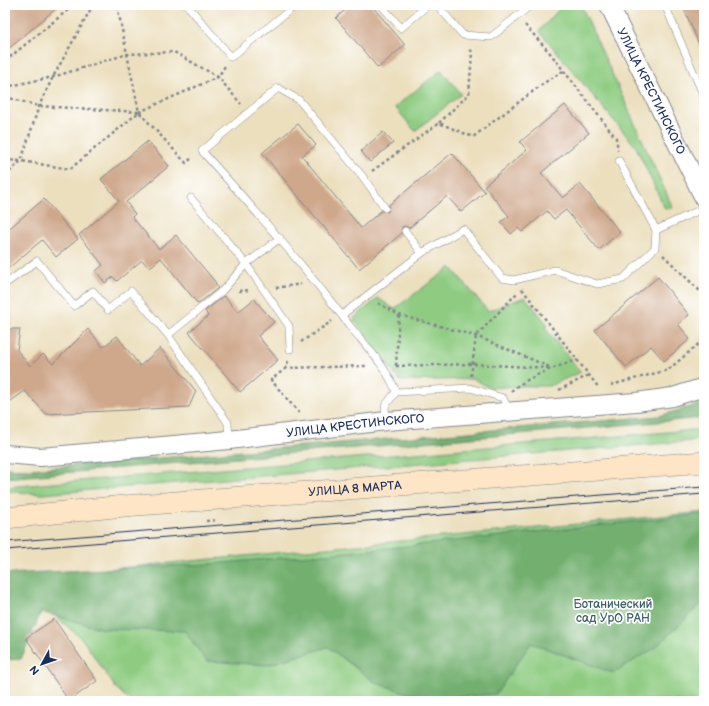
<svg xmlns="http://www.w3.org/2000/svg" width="709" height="706" font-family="'Balsamiq Sans',sans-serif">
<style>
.green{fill:#8fcc82;stroke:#557e70}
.forest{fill:#73b070;stroke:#477067}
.building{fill:#cfa78b}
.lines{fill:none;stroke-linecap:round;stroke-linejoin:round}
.service-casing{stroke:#84878e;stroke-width:8}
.tertiary-casing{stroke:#84878e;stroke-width:20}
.secondary-casing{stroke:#84878e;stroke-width:22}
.path{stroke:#84878e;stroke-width:2.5;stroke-dasharray:3 3;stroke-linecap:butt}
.service{stroke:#fff;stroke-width:7}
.tertiary{stroke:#fff;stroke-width:18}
.secondary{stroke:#fee5c5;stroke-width:21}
.tram{stroke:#1b2f5e;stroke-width:1}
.labels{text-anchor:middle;stroke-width:3.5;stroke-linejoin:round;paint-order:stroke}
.street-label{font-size:12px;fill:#1b2f5e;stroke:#fff}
.park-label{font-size:12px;fill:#3e5e69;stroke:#fff}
</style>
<rect width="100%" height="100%" fill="#fff"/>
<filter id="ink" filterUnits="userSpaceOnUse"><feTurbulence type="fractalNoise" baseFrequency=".025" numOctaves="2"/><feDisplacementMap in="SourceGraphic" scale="8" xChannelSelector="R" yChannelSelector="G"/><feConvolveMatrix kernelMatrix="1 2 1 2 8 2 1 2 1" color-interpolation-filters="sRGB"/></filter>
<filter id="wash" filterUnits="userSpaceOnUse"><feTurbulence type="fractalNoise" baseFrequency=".012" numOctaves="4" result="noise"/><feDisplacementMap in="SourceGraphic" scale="16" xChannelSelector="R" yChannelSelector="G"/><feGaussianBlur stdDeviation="0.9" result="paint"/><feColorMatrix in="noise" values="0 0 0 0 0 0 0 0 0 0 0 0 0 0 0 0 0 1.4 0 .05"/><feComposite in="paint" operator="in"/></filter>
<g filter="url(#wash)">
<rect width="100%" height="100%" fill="#ecdfbe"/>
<path class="green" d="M563,5H581L673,208L665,209L636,147L539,31Z
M441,70L461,94L415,131L395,107Z
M451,267L488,311L525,297L548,325L545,328L581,372L549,386H519L490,388L474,379L400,381L353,319L378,298L394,309Z
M704,429V440L42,494L5,491V487Z
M704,512V701H130L115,687L82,639L39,602L24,577Z"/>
<path class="forest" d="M704,403V418L5,478V468L31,469L659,416Z
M704,514V601L655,648L613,673L531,643L496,694L426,699L376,683L328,647L267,665L206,661L185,631L103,629L41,612L21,659L5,660V574L210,564L370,550Z"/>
<g id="blocks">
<path class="building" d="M5,5H60L5,52Z
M351,5H371L405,45L378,68L336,18Z
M682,5H704V56L687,16Z
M565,105L589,133L541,173L563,198L580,184L620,232L599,250L566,210L554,219L547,211L522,232L518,228L511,234L501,222L509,216L484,186L527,150L520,142Z
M298,124L316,145L302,156L361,228L381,211L388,212L389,205L452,153L485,192L461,212L447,196L409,228L405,226L402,227L401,234L359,269L262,153Z
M383,132L393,143L370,162L361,151Z
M148,141L169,166L126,202L135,214L132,217L159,249L176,235L216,283L215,284L218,288L198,304L161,258L149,268L142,260L117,281L113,277L105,283L96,271L103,265L79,235L119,201L101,179Z
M44,199L78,239L56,257L42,240L5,271V232Z
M658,277L689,315L678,324L690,339L664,361L651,346L626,367L595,330Z
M224,296L238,312L254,299L274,322L258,336L278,360L240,392L189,332L208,316L205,311Z
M5,329H20L17,350L30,366L43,354L53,364L88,329L103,347L117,336L140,366L160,348L196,391L189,407L46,414L25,391L5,405Z
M54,619L97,681L69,701L26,638Z"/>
</g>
</g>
<g filter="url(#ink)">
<use href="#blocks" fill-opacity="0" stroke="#84878e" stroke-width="1"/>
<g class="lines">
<defs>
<path id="service" d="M187,5L231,57L296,5
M381,5L401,28L428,5
M437,5L463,35L491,37L531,5
M665,5L704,97
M619,161L656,230
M191,198L246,264L289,326L290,349
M385,208L363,177L299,100L278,88L202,151C253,208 303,264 349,325C365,345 387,367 396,392L385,406L386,421
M422,253L463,229L502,278L514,280L555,270L597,284L623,279L655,248L656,230L704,208
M5,284L37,261L74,306L93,291L108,310L131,291L168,335L222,291L246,264L280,238
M342,315L422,253L405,231
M168,335L228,423L229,440
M396,392L470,388L503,398L509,411"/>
<g id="tertiary">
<path id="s1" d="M609,5L704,198"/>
<path id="s2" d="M5,454L41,457L229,440L386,421L636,402L673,397L704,387"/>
</g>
<g id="secondary">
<path id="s3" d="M5,518L124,506L704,462"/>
</g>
</defs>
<use href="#service" class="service-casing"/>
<use href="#tertiary" class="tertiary-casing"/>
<use href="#secondary" class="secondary-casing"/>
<path class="path" d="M525,25L550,53L616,138L618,150
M5,61L74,5
M5,87L53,77L127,54L174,52L218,77L225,66
M5,97L39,106L139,112L117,5
M139,112L218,77L241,104
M439,123L469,94L472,52L469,47
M5,160L21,161L39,106L53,77L93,5
M372,171L439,123L473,137L544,83L563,71
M5,176L21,161L70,169L139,112L186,163L193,157
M663,255L704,295
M276,288L301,284
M522,289L599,388
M239,291L250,290
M378,303L399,315L396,366
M399,315L476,336L552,368
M301,342L332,321
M288,361L286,368L367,366
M396,366L472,364L550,368
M286,368L271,380L300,414
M471,376L476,336L518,292
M611,385L668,370L702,341
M559,390L589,375
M511,391C531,375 553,368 577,360
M206,521L217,520"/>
<use href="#service" class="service"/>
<use href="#tertiary" class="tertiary"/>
<use href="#secondary" class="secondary"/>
<path class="tram" d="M5,542L704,487
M5,550L704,494"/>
</g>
</g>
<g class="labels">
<g class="street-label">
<text dy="4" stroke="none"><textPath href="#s1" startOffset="96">УЛИЦА КРЕСТИНСКОГО</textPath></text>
<text dy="4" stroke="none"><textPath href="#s2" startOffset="352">УЛИЦА КРЕСТИНСКОГО</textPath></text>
<text dy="4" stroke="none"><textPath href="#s3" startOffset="351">УЛИЦА 8 МАРТА</textPath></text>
</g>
<g class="park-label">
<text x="613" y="608">Ботанический<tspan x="613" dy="14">сад УрО РАН</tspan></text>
</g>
</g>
<rect width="709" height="706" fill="none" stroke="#fff" stroke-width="20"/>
<g transform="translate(42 664) rotate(230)" stroke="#ffffff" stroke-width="3" paint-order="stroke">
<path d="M0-3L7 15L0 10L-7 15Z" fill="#1b2f5e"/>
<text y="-6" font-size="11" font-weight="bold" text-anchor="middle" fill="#1b2f5e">N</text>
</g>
</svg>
